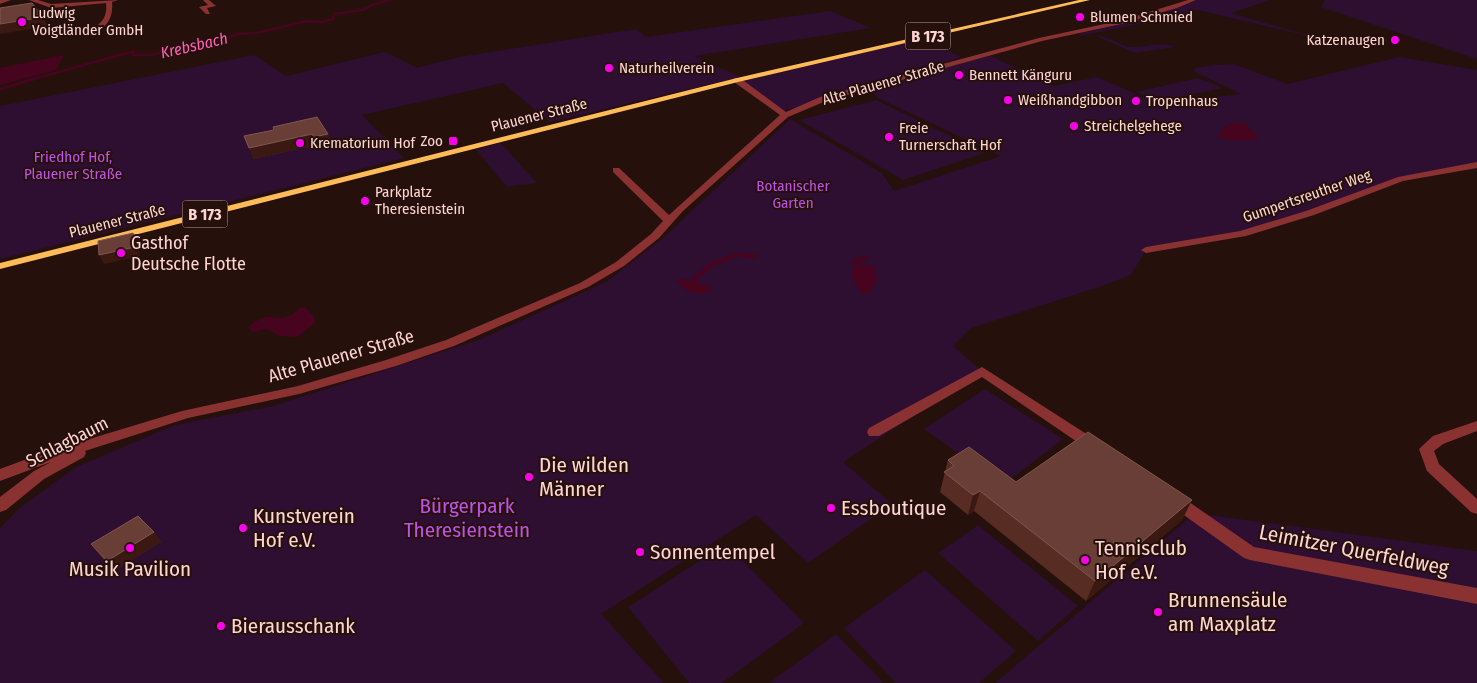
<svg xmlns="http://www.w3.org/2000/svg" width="1477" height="683" font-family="'Fira Sans Condensed',sans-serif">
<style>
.green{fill:#2e0e31}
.water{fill:#47041f}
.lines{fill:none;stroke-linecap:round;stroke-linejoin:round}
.stream-far2{stroke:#47041f;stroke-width:2.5}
.stream-far1{stroke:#47041f;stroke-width:3}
.stream{stroke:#47041f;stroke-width:4.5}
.minor{fill:#8a3232;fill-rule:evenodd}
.major{fill:#ffbb58;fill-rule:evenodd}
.wall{fill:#562c23}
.shaded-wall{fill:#3b1912}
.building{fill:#683e36;stroke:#80564e}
.poi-dot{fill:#fc00eb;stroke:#26100c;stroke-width:2}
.labels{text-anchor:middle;stroke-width:4;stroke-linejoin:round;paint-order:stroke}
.far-poi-label{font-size:15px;fill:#ffd5d1;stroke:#26100c;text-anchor:start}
.far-street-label{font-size:15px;fill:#ffd5d1;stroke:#26100c}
.far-park-label{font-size:15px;fill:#c050ec;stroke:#26100c}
.shield{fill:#26100c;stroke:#be9a96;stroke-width:1}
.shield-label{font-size:16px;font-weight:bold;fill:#ffd5d1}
.far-water-label{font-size:16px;font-style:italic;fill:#ff5fba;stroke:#26100c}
.poi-label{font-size:18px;fill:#ffd5d1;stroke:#26100c;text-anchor:start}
.street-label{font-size:18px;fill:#ffd5d1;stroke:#26100c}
.near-poi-label{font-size:21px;fill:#ffd5d1;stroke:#26100c;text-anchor:start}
.near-park-label{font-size:21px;fill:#c050ec;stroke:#26100c}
.near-street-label{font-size:21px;fill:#ffd5d1;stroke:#26100c}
</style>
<rect width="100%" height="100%" fill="#26100c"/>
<path class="green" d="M1198,0H1270L1231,13L1317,38L1198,10L1173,17L1080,36L1079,34L1154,16Z
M1325,0H1477V59L1321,7Z
M830,11L871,28L694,56L740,77L550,122L503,83L362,115L404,158L0,259V106L254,55L286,76L385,52L417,68L459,57L636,29L646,37Z
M1096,36C1109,35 1119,46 1131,47C1147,48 1160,40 1175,47L1135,53Z
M923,39L962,57L784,111L742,81Z
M991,56L1054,86L1097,77L1157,103L1241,94L1193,71L1195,68L1215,65L1233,64L1288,84L1399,57L1477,70V165L1401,179L1242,234L1146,250L1131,275L1099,287L971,328L953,346L982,371L843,462L892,504L808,563L756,515L601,614L664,683H0V528L22,506L76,467L175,425L273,406L479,340L606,282L663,238L790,119L882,173L894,191L1001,156L876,97L871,87L963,62Z
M1198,78L1223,88L1158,102L1136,92Z
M876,100L985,153L903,180L799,120Z
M501,143L537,183L507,187L476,150Z
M985,389L1063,439L1003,485L924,429Z
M1195,513L1477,551V683H995Z
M978,525L1078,606L1038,641L938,553Z
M726,544L804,623L722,683H689L628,607Z
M925,570L1016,651L979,683H896L844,628Z
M836,634L884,683H769Z"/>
<path class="water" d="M64,55L56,70L0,85V68Z
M1234,122L1246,124L1259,138C1250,143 1226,141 1217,136L1225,126Z
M858,263L875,267L877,281L869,293L862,294L851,276L853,268Z
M676,279L693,280L711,287V291C699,297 683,292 676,279Z
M304,307L314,316L315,323L297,337L280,336L266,329L253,332L248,327L256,321L266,317L282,318L292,315L299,308Z"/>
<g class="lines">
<path class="stream-far2" d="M30,80L134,51L133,55H152L187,44L209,45L238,34L256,33L308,21L322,22L333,19L334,14L363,10L372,5L390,0"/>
<path class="stream-far1" d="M0,89L34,79"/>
<path class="stream" d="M740,255L755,256
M853,262L867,257
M693,280L712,264L735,255"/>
<path class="minor" d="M0,0H11L0,4Z
M29,0H38L51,4L118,0L112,2C114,19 105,29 90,36L88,35V33C100,24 108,19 106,3L51,8Z
M203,0H209L216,6L207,8L210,14H206L199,7L208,5Z
M1188,0H1196L1177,8L1126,23L1042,41L826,101L788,117L683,211L659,238L624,266L588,287L454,346L396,366L299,394L188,418L85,451L86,453L84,457L44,479L6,510L0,512V497L34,471L51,462L0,481V469L43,453L182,411L298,386L386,360L446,340L580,283L616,262L651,234L663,221L613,172V168H619L669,215L780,115L734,82V78H740L786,112L820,97L1039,38L1123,20Z
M1477,162V168L1403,181L1314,215L1246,236L1146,253L1141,250L1146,247L1240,231L1306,211L1398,177Z
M982,367L1099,442L1101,446L1099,450L1094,451L1089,450L982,377L879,436H869L867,432L869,428Z
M1477,421V431L1443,444L1434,451L1439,464L1477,499V514L1471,512L1427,471L1419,449L1433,436Z
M1173,493L1179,495L1254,547L1477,588V604L1250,560L1244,558L1167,503L1165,499L1167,495Z"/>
<path class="major" d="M1079,0H1090L738,82L0,269V263L737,78Z"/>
</g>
<path class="wall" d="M328,134L332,145L318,148L316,145L254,159L244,136Z
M948,460L1016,482L1192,500L1182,520L1086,601L974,511L968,515L940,492Z
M154,532L161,542L114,571L99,554L91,544Z"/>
<path class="shaded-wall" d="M43,17L48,26L0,34V24Z
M312,134L316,145L254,159L249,148Z
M328,134L332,145L318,148L314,137Z
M133,233L138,242L140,256L104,264L99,255Z
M980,491L974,511L968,515L973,495Z
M1192,500L1182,520L1086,601L1095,581Z
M154,532L161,542L114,571L107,561Z"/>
<path class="building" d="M32,3L43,17L0,24V8Z
M317,117L328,134L314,137L312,134L249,148L244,136L274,130L273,127Z
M133,233L135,247L99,255L98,241Z
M1088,432L1192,500L1095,581L980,491L973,495L944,472L954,466L948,460L969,447L1016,482Z
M138,516L154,532L107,561L91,544Z"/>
<g class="poi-dot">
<circle cx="1080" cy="17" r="5"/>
<circle cx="22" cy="22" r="5"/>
<circle cx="1395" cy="40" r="5"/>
<circle cx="609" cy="68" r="5"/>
<circle cx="959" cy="75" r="5"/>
<circle cx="1008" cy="100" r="5"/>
<circle cx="1136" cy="101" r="5"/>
<circle cx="1074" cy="126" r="5"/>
<circle cx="889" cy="137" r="5"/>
<rect x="448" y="136" width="10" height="10" rx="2.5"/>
<circle cx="300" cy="143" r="5"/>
<circle cx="365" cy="201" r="5"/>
<circle cx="121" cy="253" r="5"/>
<circle cx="529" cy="477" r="5"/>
<circle cx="831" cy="508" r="5"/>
<circle cx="243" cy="528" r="5"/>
<circle cx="130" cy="548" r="5"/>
<circle cx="640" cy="552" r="5"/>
<circle cx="1085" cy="560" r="5"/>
<circle cx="1158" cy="612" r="5"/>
<circle cx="221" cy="626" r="5"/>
</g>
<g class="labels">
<g class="far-poi-label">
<text x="32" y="18">Ludwig<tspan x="32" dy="17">Voigtländer GmbH</tspan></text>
<text x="1090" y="22">Blumen Schmied</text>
<text x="1385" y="45" text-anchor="end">Katzenaugen</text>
<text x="619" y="73">Naturheilverein</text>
<text x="969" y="80">Bennett Känguru</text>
<text x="1018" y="105">Weißhandgibbon</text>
<text x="1146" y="106">Tropenhaus</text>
<text x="1084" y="131">Streichelgehege</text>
<text x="899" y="133">Freie<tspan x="899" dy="17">Turnerschaft Hof</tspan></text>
<text x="443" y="146" text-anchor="end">Zoo</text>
<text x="310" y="148">Krematorium Hof</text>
<text x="375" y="197">Parkplatz<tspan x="375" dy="17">Theresienstein</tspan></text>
</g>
<g class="far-street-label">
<text transform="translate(883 83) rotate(-16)" y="5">Alte Plauener Straße</text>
<text transform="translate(539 115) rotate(-14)" y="5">Plauener Straße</text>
<text transform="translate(1307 196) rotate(-19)" y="5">Gumpertsreuther Weg</text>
<text transform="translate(117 221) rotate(-14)" y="5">Plauener Straße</text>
</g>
<g class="far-park-label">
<text x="73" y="162">Friedhof Hof,<tspan x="73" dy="17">Plauener Straße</tspan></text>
<text x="793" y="191">Botanischer<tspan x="793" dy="17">Garten</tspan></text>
</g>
<g class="shield">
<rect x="905.5" y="22.5" width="45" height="27" rx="4"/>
<rect x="182.5" y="200.5" width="45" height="27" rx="4"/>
</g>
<g class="shield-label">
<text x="928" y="42">B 173</text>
<text x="205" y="220">B 173</text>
</g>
<g class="far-water-label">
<text transform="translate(194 45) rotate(-13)" y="6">Krebsbach</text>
</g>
<g class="poi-label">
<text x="131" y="249">Gasthof<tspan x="131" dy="21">Deutsche Flotte</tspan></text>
</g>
<g class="street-label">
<text transform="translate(341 356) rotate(-16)" y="6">Alte Plauener Straße</text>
<text transform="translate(67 442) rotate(-27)" y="6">Schlagbaum</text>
</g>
<g class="near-poi-label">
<text x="539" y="472">Die wilden<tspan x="539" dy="24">Männer</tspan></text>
<text x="841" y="515">Essboutique</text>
<text x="253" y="523">Kunstverein<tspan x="253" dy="24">Hof e.V.</tspan></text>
<text x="1095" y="555">Tennisclub<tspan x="1095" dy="24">Hof e.V.</tspan></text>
<text x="650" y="559">Sonnentempel</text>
<text x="130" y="576" text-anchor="middle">Musik Pavilion</text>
<text x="1168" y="607">Brunnensäule<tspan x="1168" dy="24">am Maxplatz</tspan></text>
<text x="231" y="633">Bierausschank</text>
</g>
<g class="near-park-label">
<text x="467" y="513">Bürgerpark<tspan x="467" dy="24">Theresienstein</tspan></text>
</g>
<g class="near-street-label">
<text transform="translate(1354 550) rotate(11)" y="7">Leimitzer Querfeldweg</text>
</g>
</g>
</svg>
